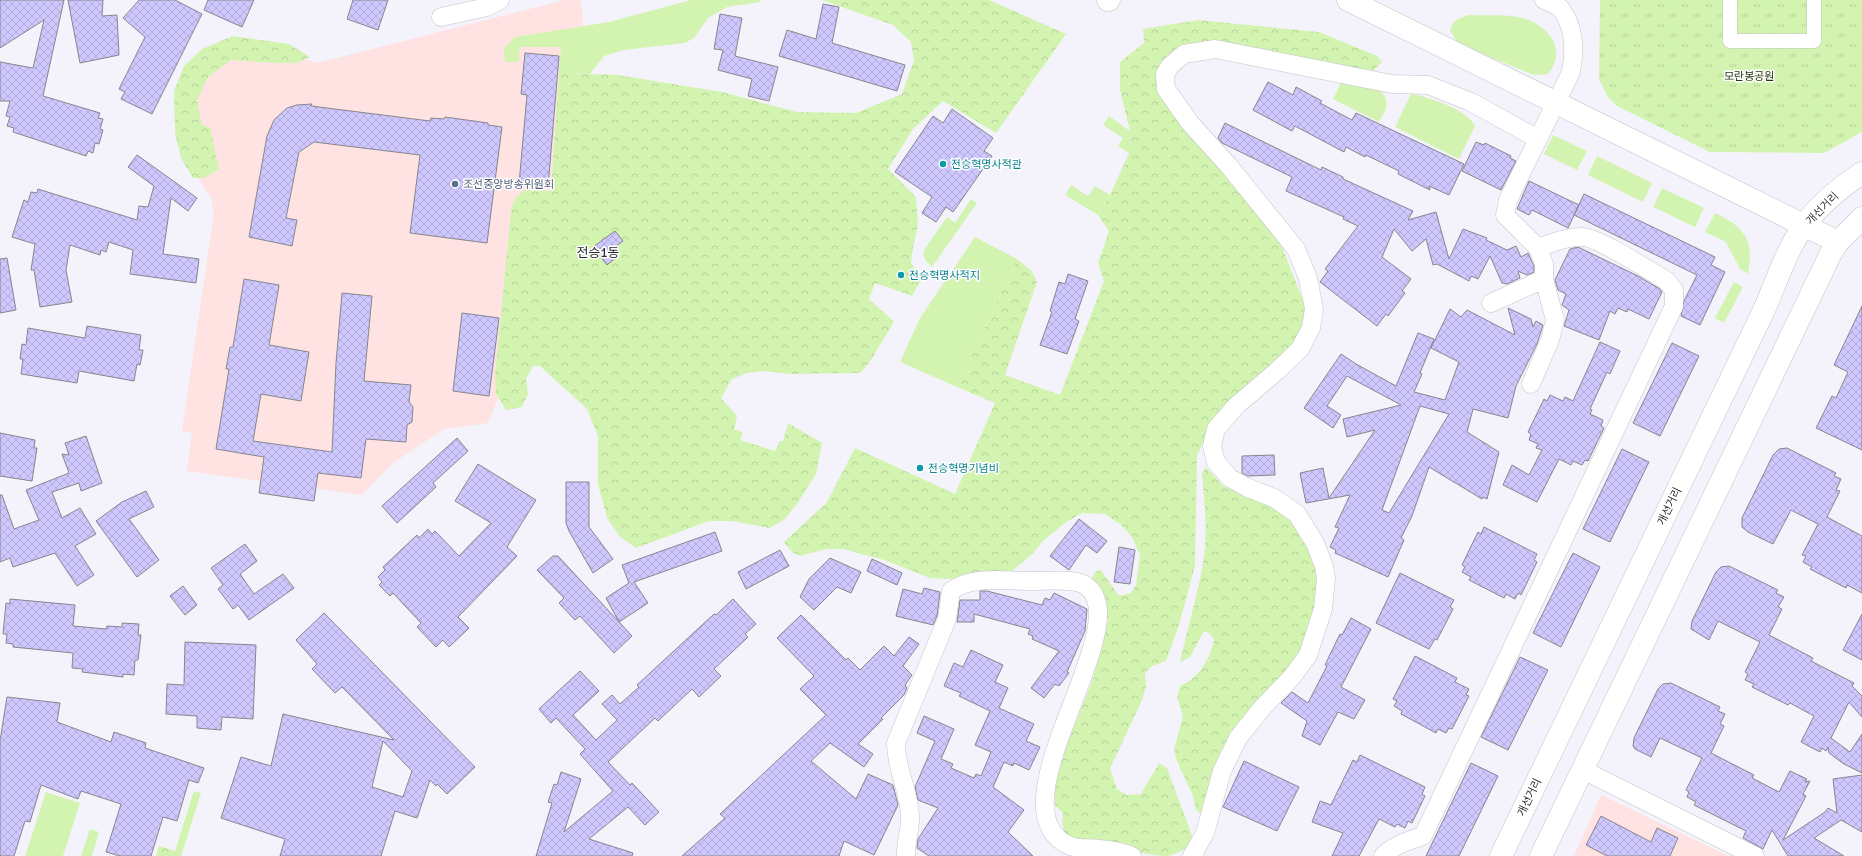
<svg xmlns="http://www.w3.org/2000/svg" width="1862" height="856" font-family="Signika,'Noto Sans KR',sans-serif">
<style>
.commercial{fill:#fee3e2}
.grass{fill:#d3f4b0}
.forest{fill:url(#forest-crowns)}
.park{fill:url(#park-tufts)}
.building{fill:url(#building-cross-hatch);stroke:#86868d;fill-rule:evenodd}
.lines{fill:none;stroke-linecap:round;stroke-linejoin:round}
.pedestrian-casing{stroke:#c3c3ca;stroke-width:15}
.minor-casing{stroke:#c3c3ca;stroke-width:19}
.secondary-casing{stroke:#c3c3ca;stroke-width:23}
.primary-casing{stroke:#c3c3ca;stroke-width:23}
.pedestrian{stroke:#fff;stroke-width:14}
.minor{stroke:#fff;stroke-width:18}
.secondary{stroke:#fff;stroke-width:22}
.primary{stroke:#fff;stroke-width:22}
.culture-dot{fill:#0f9aa8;stroke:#fff;stroke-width:1.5}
.service-dot{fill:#5c6f8a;stroke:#fff;stroke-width:1.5}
.labels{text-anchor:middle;stroke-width:3;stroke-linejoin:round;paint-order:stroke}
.park-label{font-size:11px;fill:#263611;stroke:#fff}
.culture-label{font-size:11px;fill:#0d838f;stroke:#fff;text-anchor:start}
.service-label{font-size:11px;fill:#4e5e75;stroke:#fff;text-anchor:start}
.street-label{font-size:11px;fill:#2d2d2f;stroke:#fff}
.quarter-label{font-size:13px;fill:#2d2d2f;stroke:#fff}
</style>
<defs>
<pattern id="forest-crowns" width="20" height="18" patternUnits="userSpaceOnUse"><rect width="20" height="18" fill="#d3f4b0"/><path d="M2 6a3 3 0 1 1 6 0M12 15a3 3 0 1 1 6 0" fill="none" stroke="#b5d298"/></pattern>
<pattern id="park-tufts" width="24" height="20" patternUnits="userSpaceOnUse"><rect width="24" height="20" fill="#d3f4b0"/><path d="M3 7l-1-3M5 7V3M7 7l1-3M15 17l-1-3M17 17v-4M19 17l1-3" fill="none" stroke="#b5d298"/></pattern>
<pattern id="building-cross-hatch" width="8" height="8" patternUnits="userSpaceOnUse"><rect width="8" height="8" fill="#cec8fe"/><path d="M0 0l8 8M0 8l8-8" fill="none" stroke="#b1acda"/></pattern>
</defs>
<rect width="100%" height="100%" fill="#f4f3fb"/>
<path class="commercial" d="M565,0H580L583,15L582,34L554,196L504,384L488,423L444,429L393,463L362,495L187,471L192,433L182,431L214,212L211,198L189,165L183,91L252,41L317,63Z
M1601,795L1729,856H1574Z"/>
<path class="grass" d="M691,0H760V2L727,7L708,18L694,38L685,43L624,50L604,56L590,74L559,73L561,47H520L518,62H505L504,48L515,37L609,22Z
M1468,15C1484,16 1502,14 1518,17C1546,22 1569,48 1548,74L1534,75L1468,48L1457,42L1450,30L1454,21Z
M1341,83L1381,91C1391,104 1386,109 1379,122L1333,99Z
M1411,94C1429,97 1467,109 1475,126L1459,159L1395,127Z
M1109,116L1130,131L1129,153L1118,146L1123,138L1103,125Z
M1553,135L1587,151L1577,170L1544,154Z
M1597,156L1652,183L1643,202L1588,175Z
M1071,185L1088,196L1095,186L1110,195L1098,215L1065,195Z
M1662,188L1704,208L1695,227L1653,207Z
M971,199L977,203L932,267C927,262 922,258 924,250L947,217L955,223Z
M1715,213C1746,228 1754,240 1748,274L1740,269L1726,242L1705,232Z
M975,237L1017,259L957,387L900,362L920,318Z
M1734,282L1743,287L1724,323L1715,318Z
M194,791L201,793L182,853L175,851Z
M46,792L80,803L63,856H25Z
M90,829L99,832L92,856H81Z"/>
<path class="forest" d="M822,0H989L1066,34L996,133L943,101L913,129L888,169L916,197L918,226L913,247L911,263L921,280L912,296L875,283L869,299L894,322L869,363L860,373L791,374L763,371L747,373L732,379L721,398L737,416L734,429L743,432L740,440L775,451L780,441H783L788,423L822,443L816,474L797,504L784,520L769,528L732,521H709L636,548L620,537L607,518L598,484V436L587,409L540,366H533L526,379L528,394L522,407L506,410L496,394L495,376L511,211L515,198L525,190L551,191L559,73L618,75L722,92L797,112L856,113L902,94L914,60L911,42L893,25Z
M1198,20L1319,32L1377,56L1382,62L1373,71L1216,41L1159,75L1282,247L1308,313L1303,332L1205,439L1197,455L1195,566L1179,625L1166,661L1152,666L1145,673L1146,687L1142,700L1110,769L1117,789L1127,795L1141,794L1159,763L1167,768L1194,841C1187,848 1178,854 1168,856C1152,856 1137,852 1122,848C1102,843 1083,844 1065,834L1062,824L1063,813L1055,805V781L1059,764L1093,679L1108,620L1105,604L1090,583L1094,573L1100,569L1119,596L1131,593L1136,585L1140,555L1132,537L1120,524L1105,514L1082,513L1066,522L1043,541L1032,554L1010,573L951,579L930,578L884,560L843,549H826L800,556L792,552L784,542L827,502L855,448L955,494L995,403L957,387L1017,259L1031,270L1037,282L1005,375L1060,395L1104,281L1098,263L1109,231L1098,215L1110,195L1129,153L1130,131L1120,90V62L1144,43L1143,29Z
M233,36L289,44L310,57L296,63H276L231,60L208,77L197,100L202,125L210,128L219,169L204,178H193L181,158L175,133L174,91L184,66L202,49Z
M1206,467L1223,486L1250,494L1294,518L1318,566L1319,608L1304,650L1214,779L1201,814L1196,810L1193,796L1176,759L1174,749L1183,717L1177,697L1180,686C1200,677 1209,660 1214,640L1210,634L1204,631L1190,657L1180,662C1188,624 1201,586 1205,548C1207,523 1204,498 1202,474Z
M159,846L182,853L181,856H156Z"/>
<path class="park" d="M1600,0H1862V132L1824,153L1710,152L1617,106L1608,97L1599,79Z"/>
<path class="building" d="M0,0H64L43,96L100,113L98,118L103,119L100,129L103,130L99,144L95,143L93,153L88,151L86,156L13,132L14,128L7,126L10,117L6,116L10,101H0V62L33,68L44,20L0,48Z
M68,0H103L102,16L117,15L119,55L80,63Z
M139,0H175L202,14L152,114L121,99L125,92L119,89L145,37L123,18Z
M208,0H254L242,27L204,10Z
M353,0H388L378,30L347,19Z
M823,4L839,7L832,43L905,65L897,91L779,56L787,30L816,39Z
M720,14L742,18L735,56L778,67L769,101L748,96L752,79L718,70L723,50L714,49Z
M525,53L559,56L548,187L519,184L527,95L521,94Z
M1268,82L1293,95L1296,87L1322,101L1320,103L1352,120L1356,113L1464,164L1449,195L1429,186L1430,190L1398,174L1399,171L1366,155L1365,157L1346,147L1344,152L1295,126L1292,131L1253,110Z
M312,104L311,106L430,121L431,118L444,119L445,117L488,123V125L502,127L487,243L410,233L420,155L314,142L299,152L286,218L297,220L292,246L249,237L267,136L274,120L287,108L297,105Z
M952,109L993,138L984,151L992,156L953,212L946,207L936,222L922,213L932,197L895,172L933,116L943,123Z
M1225,123L1321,170L1322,167L1343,177V179L1413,211L1408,220L1436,212L1449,259L1463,229L1487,238L1486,240L1507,250L1516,246L1521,257L1528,253L1534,266V272L1527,275L1518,271L1520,278L1507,284L1502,283L1490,256L1478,279L1471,276L1469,281L1437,264L1433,265L1426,239L1412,251L1394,229L1382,257L1411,279L1402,291L1405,293L1388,316L1386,314L1377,326L1320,282L1328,271L1325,269L1358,226L1343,219L1344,217L1286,191L1292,177L1222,143L1218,138Z
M1476,142L1484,145L1485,143L1511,156L1510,158L1516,161L1501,190L1462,171Z
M137,155L197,198L188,211L171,198L163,254L199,259L196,283L130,274L133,250L109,242L106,252L101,250L100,255L70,245L66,270L72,302L40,307L34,270H31L35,244L12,237L24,200L28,202L31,192L37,193L38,189L137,220L139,206L148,207L154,186L128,167Z
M1529,181L1579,205L1568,228L1532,210L1529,215L1517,209Z
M1584,194L1715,257L1711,265L1725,272L1700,325L1681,316L1684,301L1697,275L1574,215Z
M615,231L623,241L612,249L618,256L607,265L593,247Z
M1578,247L1638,276L1660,289L1662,292L1649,319L1628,309L1627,312L1618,308L1615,314L1610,311L1599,340L1564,326L1569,310L1562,305L1566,294L1558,290L1555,280L1570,249Z
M7,258L16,310L0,313V259Z
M1068,274L1088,281L1075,319L1079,321L1067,354L1040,345L1052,312L1050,311L1059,282L1065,284Z
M244,279L279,285L269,345L309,352L301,401L261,394L253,441L332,452L336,363L342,293L372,296L364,381L411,385L409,402L413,407L412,422L407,425L406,442L366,439L361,478L318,473L314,501L259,493L264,457L216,449L229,369H226L230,347H233Z
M1862,306V450L1816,428L1832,396L1836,398L1848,372L1834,365Z
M1508,308L1531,319L1533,327L1536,321L1543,325L1537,344L1516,386L1508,418L1473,409L1467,432L1499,452L1487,499L1483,497L1482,499L1429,467L1412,516L1401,538L1404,540L1388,577L1335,553L1336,550L1330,547L1339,528L1335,527L1350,495L1306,503L1300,473L1323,468L1329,498L1375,430L1347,437L1343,419L1401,405L1347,376L1327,406L1341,415L1333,428L1304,408L1341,354L1356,364L1396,386L1418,333L1434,339L1420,373L1422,374L1414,392L1445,400L1459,362L1431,348L1450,309L1461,317L1467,310L1515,335ZM1420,406L1449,414L1389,513L1382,510Z
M462,313L499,318L489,396L453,391Z
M87,326L141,335L139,350H143L140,365L137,364L134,381L79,371L77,383L21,374L23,359H20L22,344L26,345L28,328L85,338Z
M1600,342L1620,351L1610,374L1607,372L1590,409L1592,410L1590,414L1603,420L1601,426L1604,428L1588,461L1585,460L1582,465L1573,461L1571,465L1559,459L1537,502L1503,485L1512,465L1529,475L1542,450L1536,448L1538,444L1529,440L1531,434L1528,432L1544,399L1547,401L1550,395L1563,401L1565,397L1573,401Z
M1672,343L1699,356L1660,436L1633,423Z
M0,433L35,440L34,448H37L32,481L0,476Z
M86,436L102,483L81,491L79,483L52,492L62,518L80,508L96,534L75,546L94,575L77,586L55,553L13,567L10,558L0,562V495H2L14,529L39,520L26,490L69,473L62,454L69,455L65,443Z
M457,438L468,451L433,483L436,487L397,523L382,506Z
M1787,448L1836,473L1834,476L1841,479L1836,490L1840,491L1827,517L1862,536V593L1847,585L1846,588L1810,569L1812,567L1803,562L1806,556L1802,555L1818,524L1791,510L1773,544L1748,532L1742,527V518L1773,455L1779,449Z
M1622,449L1649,462L1610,542L1583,529Z
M1274,455L1275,475L1248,476L1242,473V456Z
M478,464L536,500L507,547L517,556L458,617L469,628L449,647L443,640L436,647L417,627L421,623L393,593L390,596L379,585L382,582L378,577L385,570L383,567L417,535L419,538L428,529L432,534L435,531L459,556L491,523L455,501Z
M566,482H589V527L613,559L593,573L569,531L566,523Z
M146,491L154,507L129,519L159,560L137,577L96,521L122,502Z
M1079,519L1107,541L1097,553L1086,545L1069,570L1050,556Z
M1484,527L1537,554L1534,560L1537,562L1521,595L1518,593L1515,599L1506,594L1504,598L1469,580L1471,577L1462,572L1465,567L1462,565L1478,532L1481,534Z
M715,532L722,551L634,582L648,603L619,622L606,598L629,583L622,565Z
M245,544L257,561L240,574L254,594L283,574L294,588L249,620L238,605L233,609L218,589L223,585L211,568Z
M1119,547L1135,550L1130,584L1114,582Z
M780,550L789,566L746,589L738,572Z
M1573,553L1600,567L1561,647L1533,633Z
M553,556H558L632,636L614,653L580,616L575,620L559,603L564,598L537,570Z
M830,558L861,572L851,593L837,587L814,610L800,597L809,579Z
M872,559L902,573L897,585L867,571Z
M1729,566L1778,590L1776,593L1784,597L1778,607L1782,609L1769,635L1813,658L1811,661L1854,683L1852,686L1862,696V717L1849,702L1831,738L1850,752L1862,734V773L1844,764L1829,753L1828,747L1826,751L1822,748L1820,752L1801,742L1814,716L1790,703L1788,705L1752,687L1754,684L1745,680L1748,674L1745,672L1760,642L1718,621L1709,640L1691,629L1692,621L1716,572L1721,567Z
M1400,573L1454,600L1450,607L1453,609L1437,640L1435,639L1429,649L1376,623Z
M183,586L197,605L185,615L170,596Z
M924,588L940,592L937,616L933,625L896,616L903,589L922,594Z
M980,591H987L1042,605L1045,598L1050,600L1054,593L1087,609L1085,631L1067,672L1069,673L1059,686L1055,684L1044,698L1031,688L1059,651L1032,639L1033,636L1028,634L1030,629L974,614V622H957L960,600H980Z
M10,599L75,605L73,626L106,629L107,626L122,627V623L139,624L138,635H141L138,660H135L134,675L123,674V677L82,672L83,669L72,668L73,653L13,647V644L6,643L7,634H3L6,603L10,604Z
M733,599L756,624L745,634L748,637L714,669L721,676L699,697L692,689L658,721L655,718L608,762L630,785L632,783L659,812L645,825L628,807L589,839L633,853L632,856H536L552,803L548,802L554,784L557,785L561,772L581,779L564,832L613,791L580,754L585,749L556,718L551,723L539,709L580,671L599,691L573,715L596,740L617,720L602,704L612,695L620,704L639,687L637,685L714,614L716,615Z
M324,613L475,767L447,794L437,784L436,786L430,780L417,818L395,811L381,856H280L285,839L221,818L241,757L271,766L283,714L394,740L342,687L335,693L312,669L317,664L296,640ZM383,741L412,771L403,797L372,787Z
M1862,614V660L1843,650Z
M801,615L846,660L848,658L860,670L884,646L894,656L909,637L919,644L903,666L912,675L905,685L907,688L904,695L881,718L883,719L858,744L873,754L864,767L830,743L811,761L856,799L868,774L893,785L898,805L874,855L844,841L839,856H682L725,818L720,814L826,715L800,689L814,676L777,638Z
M1351,618L1371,629L1341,687L1365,700L1354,719L1338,712L1320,745L1302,736L1307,721L1281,703L1292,692L1308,703L1327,666L1325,665L1340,634L1342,635Z
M185,642L256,645L253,719L222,717L221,730L197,728V716L166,714L167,684L184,685Z
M971,650L1003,665L995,682L1008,688L999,708L1034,724L1026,741L1040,747L1029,770L1014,763L1013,766L1004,762L993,787L1024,810L1008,832L1033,856H929L917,848L918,839L938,808L918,800L915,787L935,741L917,733L924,716L954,729L941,759L953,764L951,768L974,778L976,774L981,776L991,752L975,745L990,711L959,696L961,693L944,686L954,663L963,667Z
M1415,656L1457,678L1455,682L1469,689L1466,695L1469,696L1452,729L1449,728L1446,733L1438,729L1436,733L1401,714L1402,711L1394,706L1397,701L1393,699Z
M1520,657L1548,670L1508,750L1481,737Z
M1671,683L1720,707L1718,711L1725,714L1720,724L1724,726L1711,753L1754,775L1752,778L1779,792L1790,771L1807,779L1805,782L1810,781L1803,794L1806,796L1783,840L1825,812L1828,808L1837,813L1833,779L1862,775V832L1841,820L1814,838L1844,856H1788L1772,830L1763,849L1743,838L1746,831L1694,805L1696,802L1687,797L1689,792L1686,790L1702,758L1660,738L1651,757L1635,749L1633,746L1634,738L1658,689L1663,684Z
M7,697L60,703L57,722L111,742L114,732L146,743L145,748L204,768L198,783L189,780L177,821L163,817L151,856H120L106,852L121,804L81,791L78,799L41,785L30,822L25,821L14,856H0V741Z
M1360,755L1425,787L1422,794L1425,796L1412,823L1408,821L1405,828L1397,824L1395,827L1379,819L1359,856H1332L1343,833L1312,822L1320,801L1331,805L1353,760L1357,762Z
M1244,761L1299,787L1277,831L1223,807Z
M1471,763L1498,776L1459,856H1426Z
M1601,816L1651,842L1657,828L1678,838L1670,856H1607L1586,845Z"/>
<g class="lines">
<defs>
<path id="pedestrian" d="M1730,0V41H1814V0"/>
<path id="minor" d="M441,17L487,7L500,0
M1491,303L1544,279
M1531,384L1550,340L1555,320L1544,279V264L1538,248L1505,215L1508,200L1571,72C1575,50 1575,28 1561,9C1557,5 1549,2 1544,0
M1583,770L1755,856
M906,856C905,842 911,830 910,816C909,791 896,769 896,743L947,619L951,591C972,575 1006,581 1031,581C1045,581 1073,578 1085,585C1140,620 1000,793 1060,840C1073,851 1084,847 1100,849C1111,850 1122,852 1132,856
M1192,856L1205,833L1222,771L1238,738L1263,707L1292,677L1308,655L1323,609L1326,578L1324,566L1315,543L1297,514L1274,498L1246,487L1230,478L1216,462L1212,446L1216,429L1236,406L1277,371L1300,349L1311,328L1314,309L1308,278L1296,249L1229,166L1190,123L1166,89L1165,74L1170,66L1184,54L1215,49L1392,84L1428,85L1471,102L1538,139
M1383,856C1394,845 1408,841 1423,836L1674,306V290L1667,281C1650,271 1599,238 1583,237C1568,236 1552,243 1538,248"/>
<path id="secondary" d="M1108,0H1109
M1348,0L1838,242"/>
<path id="primary" d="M1501,856L1764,310C1776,283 1787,248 1805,224C1820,204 1841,187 1862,173
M1541,856L1831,253L1838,242L1862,218"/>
</defs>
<use href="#pedestrian" class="pedestrian-casing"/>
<use href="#minor" class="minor-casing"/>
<use href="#secondary" class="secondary-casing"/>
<use href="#primary" class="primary-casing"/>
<use href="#pedestrian" class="pedestrian"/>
<use href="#minor" class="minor"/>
<use href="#secondary" class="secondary"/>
<use href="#primary" class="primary"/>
</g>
<g class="culture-dot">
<circle cx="943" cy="164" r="4"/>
<circle cx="901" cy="275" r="4"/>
<circle cx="920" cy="468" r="4"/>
</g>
<circle class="service-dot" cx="455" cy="184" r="4"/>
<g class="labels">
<g class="park-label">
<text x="1749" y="80">모란봉공원</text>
</g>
<g class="culture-label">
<text x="951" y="168">전승혁명사적관</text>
<text x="909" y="279">전승혁명사적지</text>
<text x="928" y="472">전승혁명기념비</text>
</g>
<g class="service-label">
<text x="463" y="188">조선중앙방송위원회</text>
</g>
<g class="street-label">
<text transform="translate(1822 208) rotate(-45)" y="4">개선거리</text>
<text transform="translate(1669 506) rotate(-64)" y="4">개선거리</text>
<text transform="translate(1529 797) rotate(-64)" y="4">개선거리</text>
</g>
<g class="quarter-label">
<text x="598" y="257">전승1동</text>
</g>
</g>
</svg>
